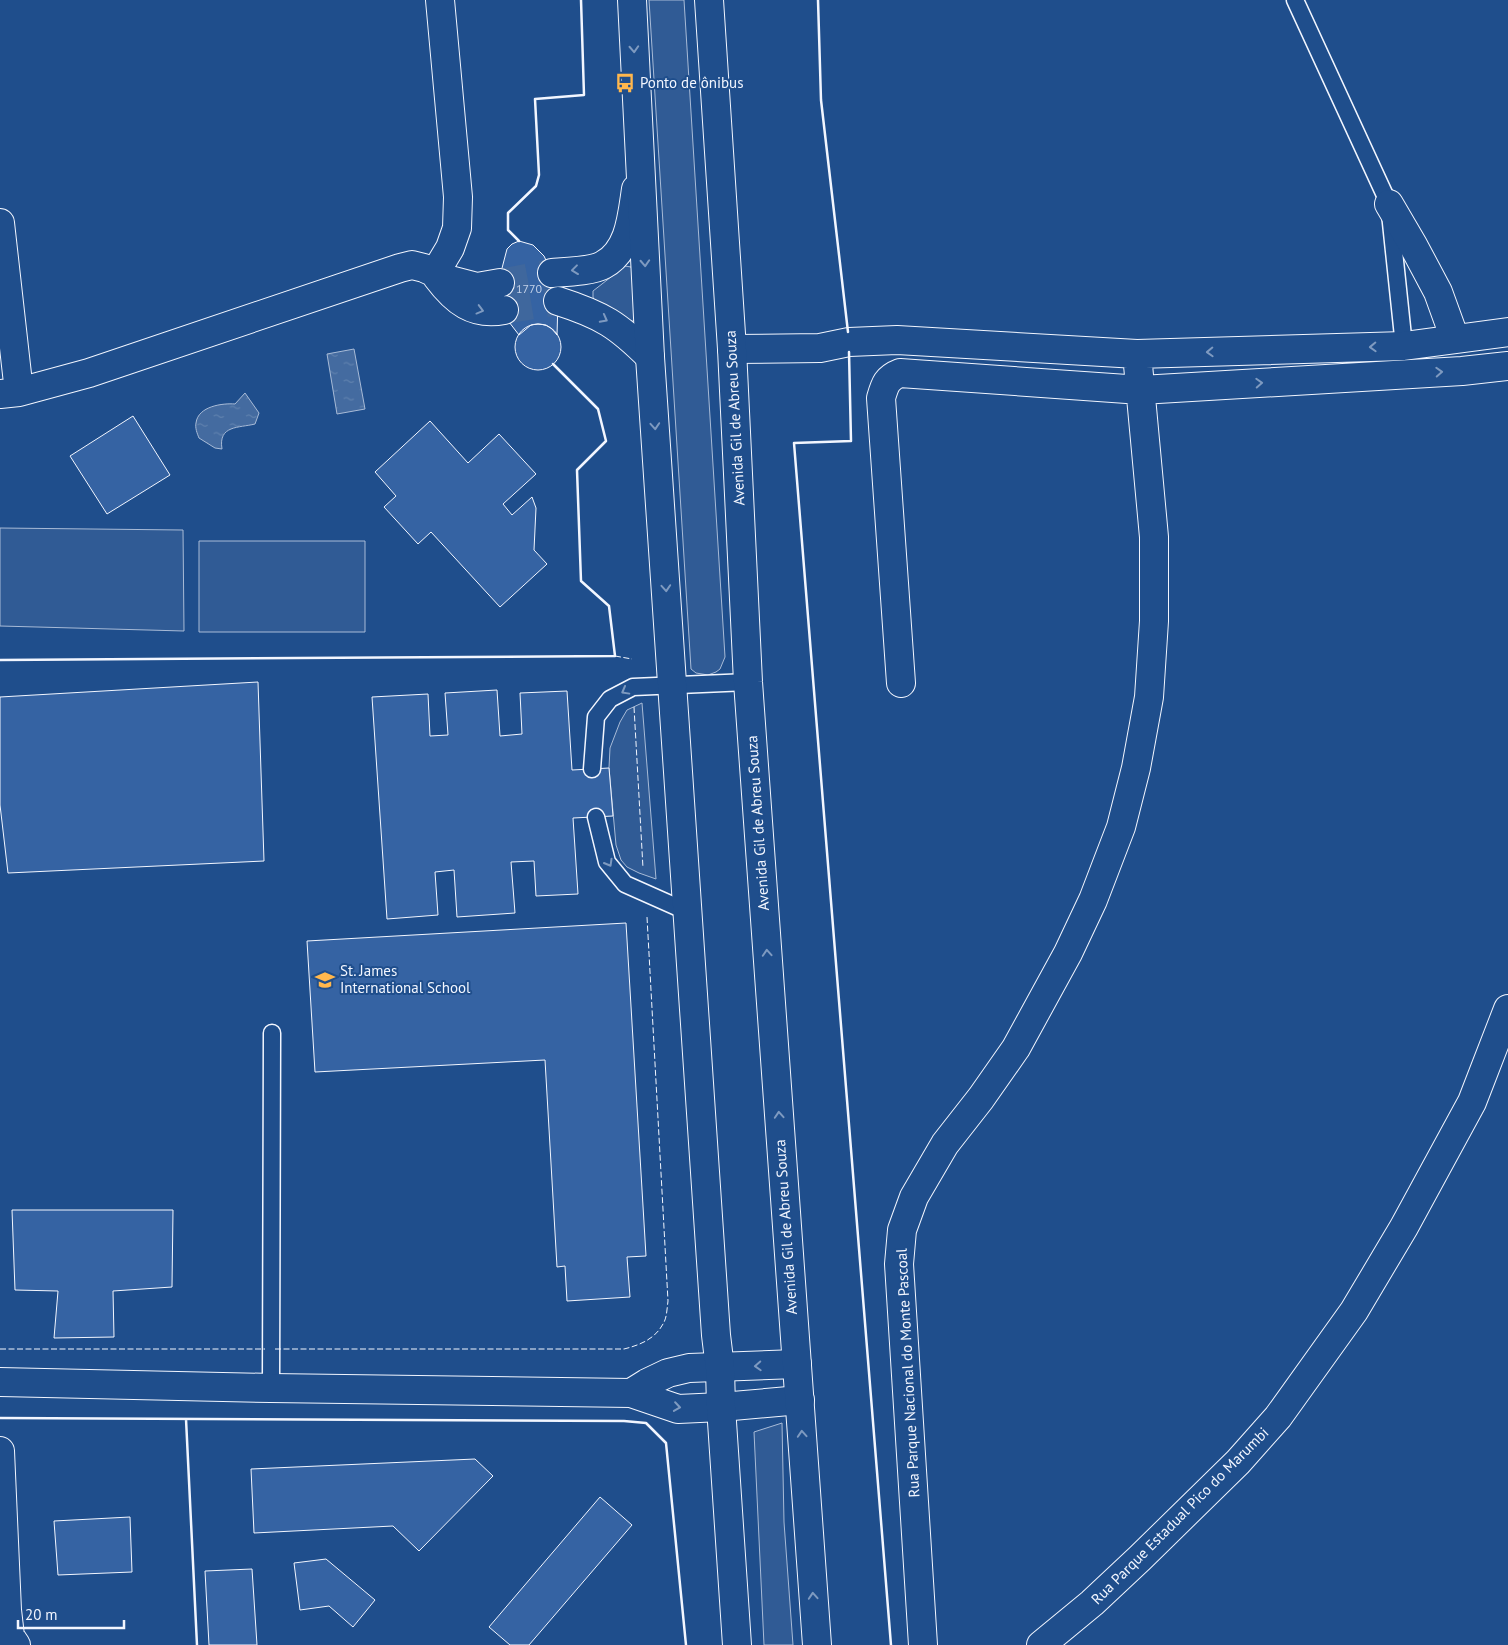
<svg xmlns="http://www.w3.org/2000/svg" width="1508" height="1645" font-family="'PT Sans',sans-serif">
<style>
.built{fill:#305b95;stroke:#a8bbd7}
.water{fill:url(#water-ripples);stroke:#a8bbd7}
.building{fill:#3563a3;stroke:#f2f6ff}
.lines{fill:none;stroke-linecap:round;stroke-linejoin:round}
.street-tunnel{stroke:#3f679d;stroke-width:28;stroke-dasharray:28 14;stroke-linecap:butt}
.lane-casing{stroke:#f2f6ff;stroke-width:19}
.street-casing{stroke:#f2f6ff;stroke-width:30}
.secondary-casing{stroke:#f2f6ff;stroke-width:30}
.lane{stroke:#1f4e8c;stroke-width:16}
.street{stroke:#1f4e8c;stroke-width:28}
.secondary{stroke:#1f4e8c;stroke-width:28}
.fence{stroke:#f2f6ff;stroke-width:1;stroke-dasharray:6 2.5;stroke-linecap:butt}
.wall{stroke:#f2f6ff;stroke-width:2.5}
.oneway{stroke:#7e9ac0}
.labels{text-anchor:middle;stroke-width:4;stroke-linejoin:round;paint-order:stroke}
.number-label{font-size:12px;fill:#c3d1e8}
.poi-label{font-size:15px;fill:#f2f6ff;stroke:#1f4e8c;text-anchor:start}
.street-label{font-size:15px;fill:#f2f6ff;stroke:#1f4e8c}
</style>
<defs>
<pattern id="water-ripples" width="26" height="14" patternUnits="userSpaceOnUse" patternTransform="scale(1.25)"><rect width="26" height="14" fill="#446ba0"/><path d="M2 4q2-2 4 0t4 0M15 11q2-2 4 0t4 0" fill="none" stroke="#5f81ae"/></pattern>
</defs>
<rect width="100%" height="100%" fill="#1f4e8c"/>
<path class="built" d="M649,0H684L725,657L720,669L716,672L708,675L696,673L691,669Z
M625,266L631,267L634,274L638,317L633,321H628L595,303L593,297V291Z
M0,528L183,530L184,631L0,626Z
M199,541H365V632H199Z
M642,703L656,879L639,873L627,867L621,860L616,845L609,768L610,748L620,722L627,710Z
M782,1423L784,1522L793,1645H764L754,1432Z"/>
<path class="water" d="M354,349L365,409L337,414L327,354Z
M245,393L259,413L255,424C239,428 218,425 222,449L215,448L199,438C197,433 195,428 196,423C198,406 223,403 235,404Z"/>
<path class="building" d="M519,241L533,245L544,256L552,273L558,301L557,335L552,329L546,325L538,324L531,325L519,335L509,322L502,295L501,272L507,249L512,244Z
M515 347a23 23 0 1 1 46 0a23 23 0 1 1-46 0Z
M133,416L170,475L107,514L70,456Z
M430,421L468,463L499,434L536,474L503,504L512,515L532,497L536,508L534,550L547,564L500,607L431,532L418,544L384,507L396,496L375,472Z
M258,682L264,861L8,873L0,805V697Z
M497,690L500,736L522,734L520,693L567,691L572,770L609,768L613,816L573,818L578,894L536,896L534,861L511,862L515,913L457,917L454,870L435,872L438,915L387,919L372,697L428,694L430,736L448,735L445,693Z
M626,923L646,1256L627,1257L630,1297L567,1301L565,1266L557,1267L545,1060L315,1072L307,941Z
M12,1210H173L172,1287L113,1291L114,1337L54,1338L58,1291L15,1290Z
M475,1459L493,1476L419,1551L393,1526L254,1533L251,1469Z
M600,1497L632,1525L529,1645H510L489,1627Z
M130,1517L132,1572L58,1575L54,1521Z
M326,1559L375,1600L353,1627L329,1606L300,1610L294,1563Z
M252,1569L257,1645H209L205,1571Z"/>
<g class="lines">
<path class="street-tunnel" d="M500,283L552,273
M504,310L558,301"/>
<defs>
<path id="lane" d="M1295,0L1389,204L1404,346
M592,769L596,717L610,699L633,687L748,682
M596,817L607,862L625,884L688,912
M271,1388L272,1033"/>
<path id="street" d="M1389,204L1413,245L1438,292L1455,339
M0,223L19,392
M435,273L450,248L457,228L458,197L440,0
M552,273C565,272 593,271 603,265C630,251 632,215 636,189
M437,277C455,301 473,316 504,310
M558,301C602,315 618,325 650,357
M732,349L820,348L849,342L897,340L1137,354L1404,346L1508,332
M0,394L19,392L89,373L400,268L412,265L424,268L450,280L477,287L500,283
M901,683L881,398C885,384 887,378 900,373L1141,390L1462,371L1508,366
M0,1382L271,1388L631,1393L678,1409L721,1407L800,1400
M631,1393L647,1383L668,1373L689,1368L797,1364
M0,1451L7,1610L10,1636L16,1645
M923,1645L899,1264L902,1230L914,1197L945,1144L981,1098L1016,1048L1068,953L1093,900L1121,827L1136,768L1149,697L1154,621V537L1137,354
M1041,1645L1092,1603L1140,1558L1238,1462L1278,1417L1354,1311L1404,1227L1472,1102L1508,1009"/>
<path id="secondary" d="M632,0L650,357L716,1335L720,1368L721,1407L737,1645
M709,0L732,349L748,682L817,1645"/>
</defs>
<use href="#lane" class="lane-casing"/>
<use href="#street" class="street-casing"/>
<use href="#secondary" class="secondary-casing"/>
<use href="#lane" class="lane"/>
<use href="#street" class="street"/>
<use href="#secondary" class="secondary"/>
<path class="fence" d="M615,656L632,659
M634,707L643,868
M0,1349H265
M275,1349H624C640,1345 655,1339 663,1324C667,1318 667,1308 668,1301L647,917"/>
<path class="wall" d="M818,0L821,100L848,332
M519,241L508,230V213L536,186L539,175L535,99L584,95L581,0
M849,352L851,441L794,443L891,1645
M0,660L615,656L609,606L581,581L577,470L606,441L598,409L553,364
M0,1418L624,1421L646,1423L666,1443L686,1645
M186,1419L197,1645"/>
</g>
<defs><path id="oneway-chevron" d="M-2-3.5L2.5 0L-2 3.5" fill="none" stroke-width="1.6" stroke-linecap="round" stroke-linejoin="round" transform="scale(1.25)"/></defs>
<g class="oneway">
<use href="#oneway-chevron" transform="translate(634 49) rotate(87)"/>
<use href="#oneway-chevron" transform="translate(645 263) rotate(87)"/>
<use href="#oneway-chevron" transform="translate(575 270) rotate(173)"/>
<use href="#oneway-chevron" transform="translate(480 310) rotate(15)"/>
<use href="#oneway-chevron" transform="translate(604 319) rotate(28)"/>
<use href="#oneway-chevron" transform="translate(1373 347) rotate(178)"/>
<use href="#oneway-chevron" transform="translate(1210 352) rotate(178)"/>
<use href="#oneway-chevron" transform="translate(1439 372) rotate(-3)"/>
<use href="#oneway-chevron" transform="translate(1259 383) rotate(-3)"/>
<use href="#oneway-chevron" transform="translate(655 426) rotate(86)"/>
<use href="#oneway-chevron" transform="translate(666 588) rotate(86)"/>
<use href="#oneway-chevron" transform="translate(625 691) rotate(151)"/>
<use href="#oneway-chevron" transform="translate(609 863) rotate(60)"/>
<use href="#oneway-chevron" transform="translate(767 953) rotate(-94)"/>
<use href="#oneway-chevron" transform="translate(779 1115) rotate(-94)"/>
<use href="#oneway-chevron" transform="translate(758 1366) rotate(177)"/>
<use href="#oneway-chevron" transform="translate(677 1407) rotate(8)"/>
<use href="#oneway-chevron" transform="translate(802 1434) rotate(-94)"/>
<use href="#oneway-chevron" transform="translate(813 1596) rotate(-94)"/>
</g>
<defs>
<symbol id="bus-bare" viewBox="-9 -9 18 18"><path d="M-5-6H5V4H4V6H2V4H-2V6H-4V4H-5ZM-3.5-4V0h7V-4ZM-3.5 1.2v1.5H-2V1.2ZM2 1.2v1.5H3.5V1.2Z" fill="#ffb74d" stroke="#1f4e8c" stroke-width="2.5" paint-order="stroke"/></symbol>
<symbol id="school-bare" viewBox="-9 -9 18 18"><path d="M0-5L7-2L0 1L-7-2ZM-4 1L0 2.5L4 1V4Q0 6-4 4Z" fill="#ffb74d" stroke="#1f4e8c" stroke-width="2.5" paint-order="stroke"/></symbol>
</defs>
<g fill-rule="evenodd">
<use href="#bus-bare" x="611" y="69" width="28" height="28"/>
<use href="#school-bare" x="311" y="966" width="28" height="28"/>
</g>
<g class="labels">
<g class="number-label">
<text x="529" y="293">1770</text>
</g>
<g class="poi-label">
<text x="640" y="88">Ponto de ônibus</text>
<text x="340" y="976">St. James<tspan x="340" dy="17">International School</tspan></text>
</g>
<g class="street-label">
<text transform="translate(735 418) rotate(-93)" y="5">Avenida Gil de Abreu Souza</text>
<text transform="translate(758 823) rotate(-94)" y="5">Avenida Gil de Abreu Souza</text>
<text transform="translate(786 1227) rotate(-94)" y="5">Avenida Gil de Abreu Souza</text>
<text transform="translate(908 1373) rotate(-93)" y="5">Rua Parque Nacional do Monte Pascoal</text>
<text transform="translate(1180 1516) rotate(-45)" y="5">Rua Parque Estadual Pico do Marumbi</text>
</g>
</g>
<path d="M18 1620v8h106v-8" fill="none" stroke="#f2f6ff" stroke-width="2.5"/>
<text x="25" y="1620" font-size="15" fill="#f2f6ff" stroke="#1f4e8c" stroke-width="4" paint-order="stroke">20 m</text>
</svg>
